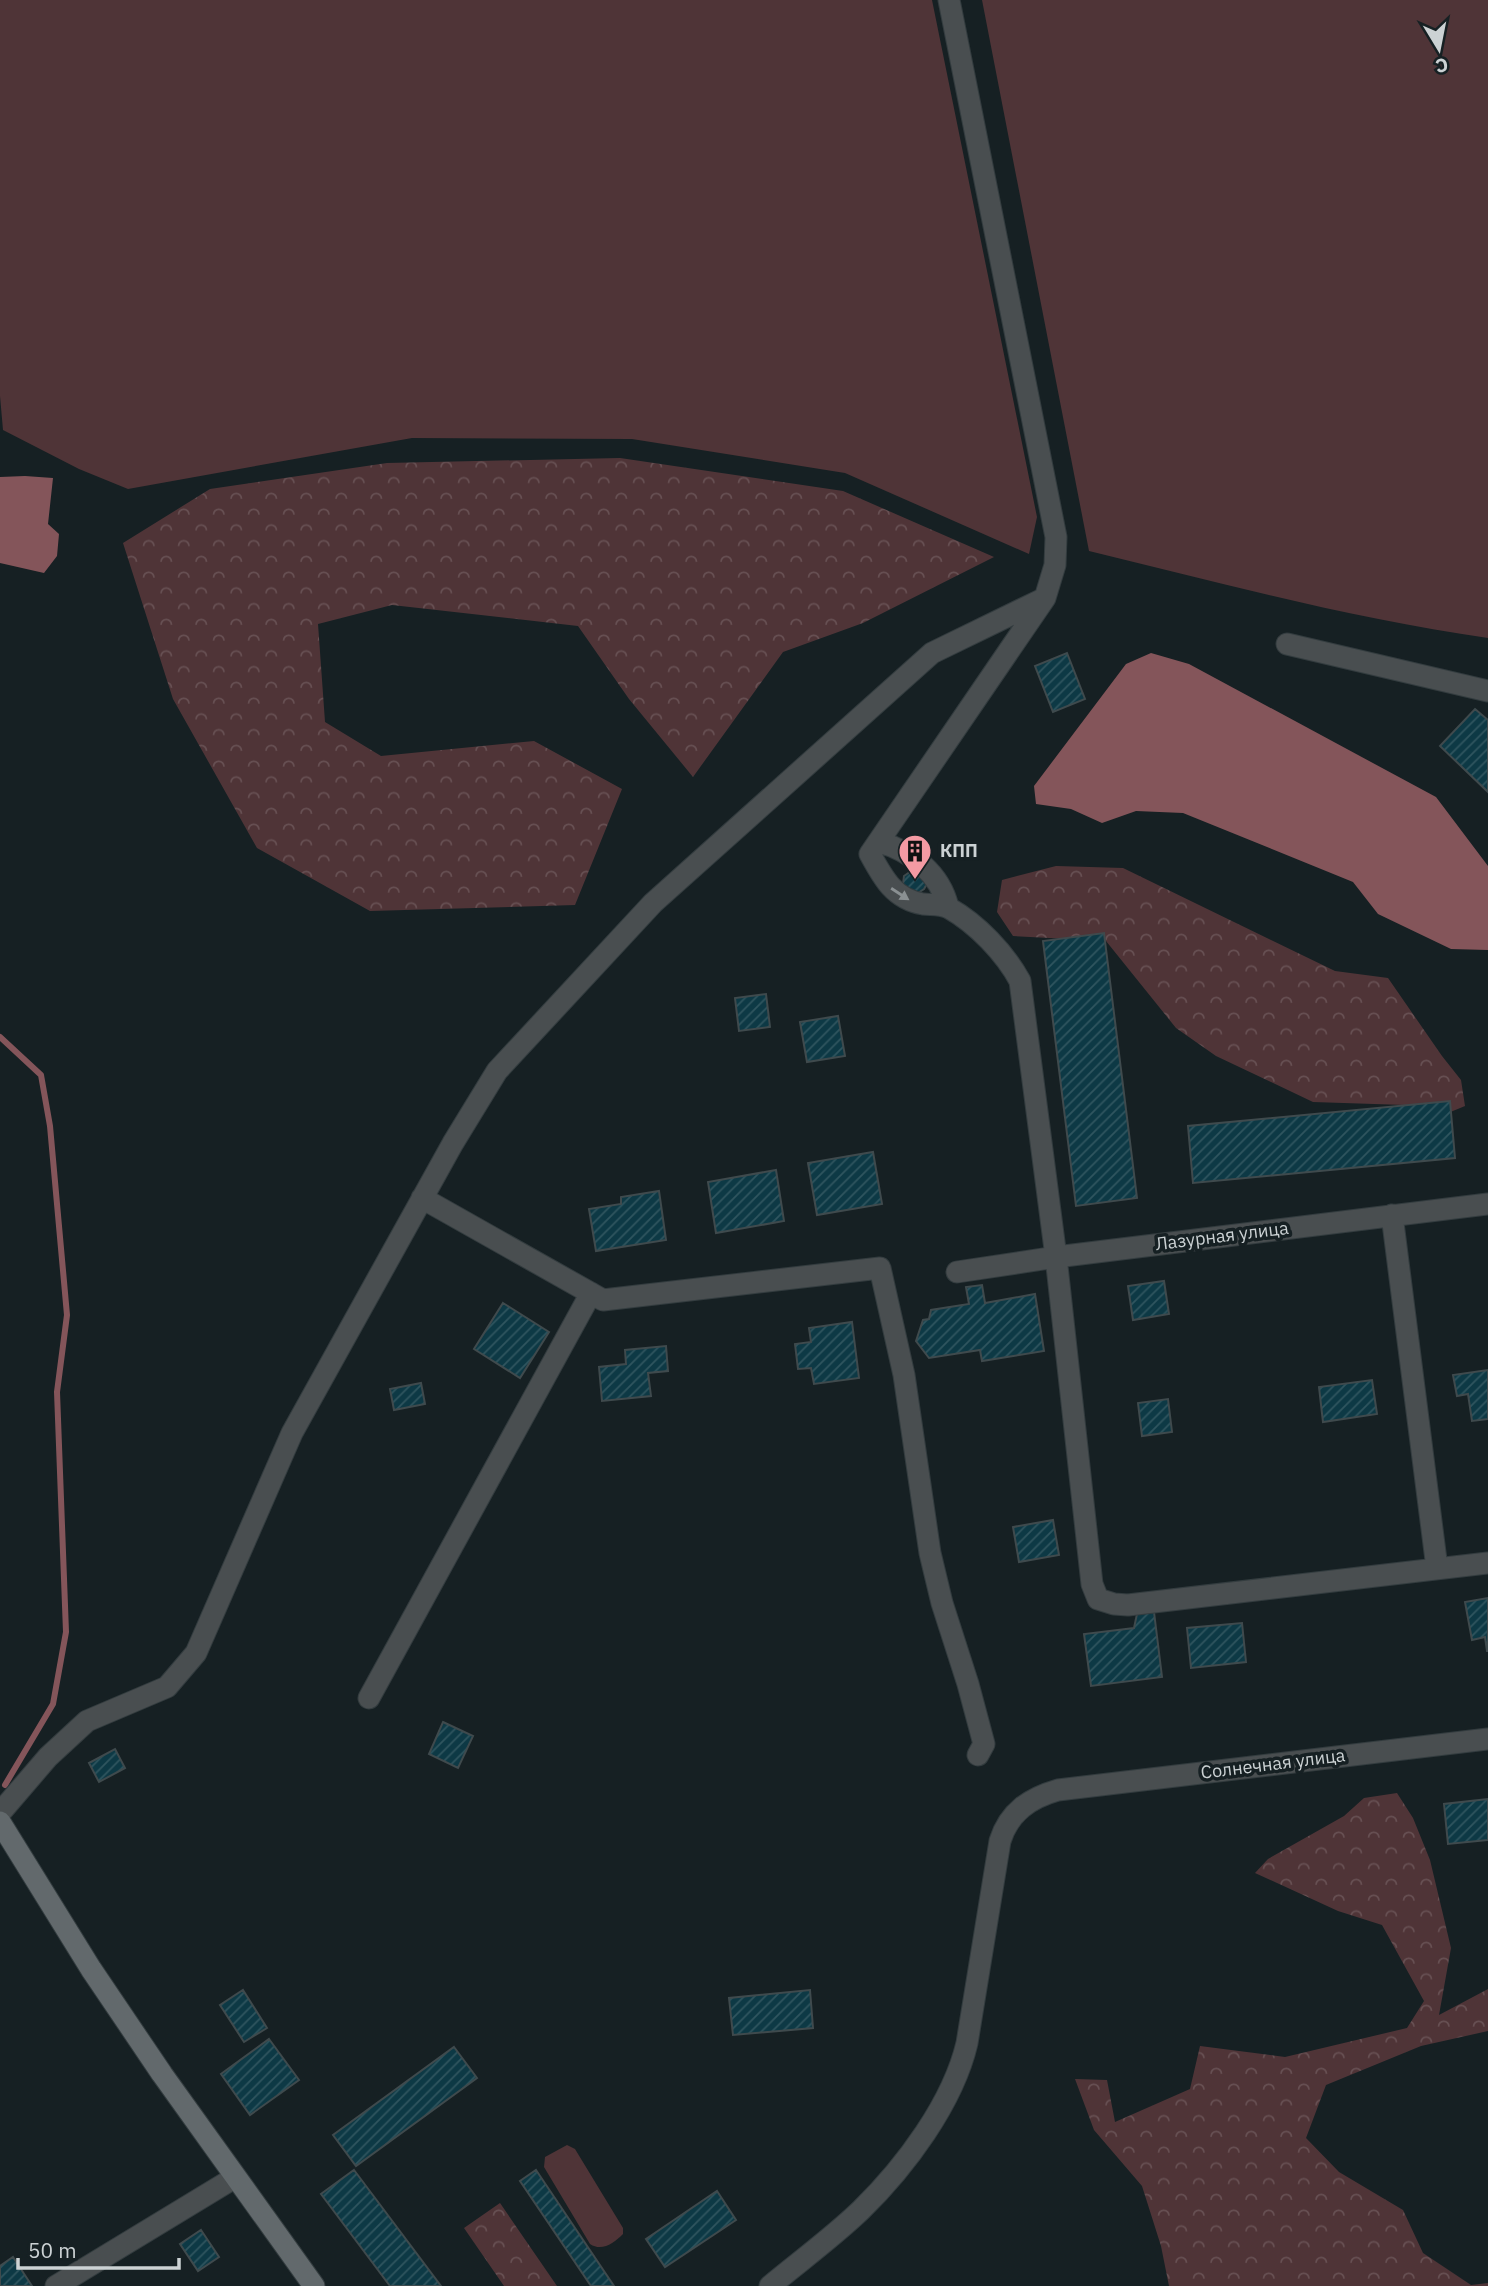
<svg xmlns="http://www.w3.org/2000/svg" width="1488" height="2286" font-family="'IBM Plex Sans',sans-serif">
<style>
.green{fill:#4f3437}
.forest{fill:url(#forest-crowns)}
.water{fill:#84555a}
.lines{fill:none;stroke-linecap:round;stroke-linejoin:round}
.stream{stroke:#84555a;stroke-width:6}
.building{fill:url(#building-hatch);stroke:#3f4a4d;stroke-width:2}
.street-casing{stroke:#333c3f;stroke-width:23}
.secondary-casing{stroke:#333c3f;stroke-width:23}
.street{stroke:#494e50;stroke-width:21}
.secondary{stroke:#62696c;stroke-width:21}
.oneway{fill:#8a9092}
.labels{text-anchor:middle;stroke-width:7;stroke-linejoin:round;paint-order:stroke}
.poi-label{font-size:18px;font-weight:bold;fill:#ccd2d4;stroke:#162023;text-anchor:start}
.street-label{font-size:18px;fill:#ccd2d4;stroke:#162023}
</style>
<defs>
<pattern id="forest-crowns" width="20" height="18" patternUnits="userSpaceOnUse" patternTransform="scale(1.75)"><rect width="20" height="18" fill="#4f3437"/><path d="M2 6a3 3 0 1 1 6 0M12 15a3 3 0 1 1 6 0" fill="none" stroke="#675053"/></pattern>
<pattern id="building-hatch" width="6" height="6" patternUnits="userSpaceOnUse" patternTransform="scale(1.75)"><rect width="6" height="6" fill="#0d3945"/><path d="M-1 1l2-2M0 6l6-6M5 7l2-2" fill="none" stroke="#2f555f"/></pattern>
</defs>
<rect width="100%" height="100%" fill="#162023"/>
<path class="green" d="M0,0H932L1037,517L1029,554L845,473L632,439L412,438L128,489L79,469L3,430L0,396Z
M982,0H1488V638C1353,619 1221,583 1089,551Z
M567,2145L575,2149L623,2228V2234C614,2243 602,2252 590,2244L544,2167L545,2157Z"/>
<path class="forest" d="M620,458L843,491L994,557L863,623L783,652L693,777L629,699L578,626L392,605L318,624L325,722L381,756L534,741L622,789L575,905L370,911L257,848L173,699L123,543L210,489L387,463Z
M1056,866L1123,868L1335,971L1388,978L1442,1056L1461,1080L1465,1106L1448,1113L1436,1106L1313,1102L1216,1056L1176,1028L1106,941L1013,936L997,912L1002,880Z
M1397,1793L1413,1818L1430,1860L1451,1948L1439,2015L1488,1989V2031L1421,2046L1326,2085L1306,2138L1339,2172L1403,2210L1423,2253L1471,2285L1488,2283V2286H1169L1161,2246L1142,2186L1094,2130L1075,2079L1107,2080L1115,2122L1190,2089L1200,2046L1285,2057L1407,2028L1424,2001L1382,1925L1338,1911L1255,1873L1268,1859L1344,1816L1364,1798Z
M500,2203L557,2286H504L464,2228Z"/>
<path class="water" d="M25,476L53,478L48,524L59,534L57,556L44,573L0,563V477Z
M1151,653L1189,664L1436,797L1488,866V950L1451,949L1378,914L1353,882L1183,813L1136,811L1102,823L1071,809L1036,804L1034,786L1126,664Z"/>
<g class="lines">
<path class="stream" d="M0,1037L41,1075L50,1126L67,1315L57,1392L66,1632L53,1704L5,1785"/>
</g>
<path class="building" d="M1067,653L1085,699L1053,712L1035,666Z
M1475,709L1488,720V792L1440,746Z
M914,869L928,882L924,889L918,893L904,888L903,884L904,876Z
M1104,933L1137,1198L1076,1206L1043,941Z
M766,994L770,1027L739,1031L735,998Z
M838,1016L845,1056L807,1062L800,1022Z
M1450,1101L1455,1158L1193,1183L1188,1126Z
M873,1152L882,1204L817,1215L808,1163Z
M776,1170L784,1221L716,1233L708,1182Z
M659,1191L666,1240L596,1251L589,1209L621,1204V1197Z
M1164,1281L1169,1314L1133,1320L1128,1286Z
M982,1285L985,1303L1035,1294L1044,1351L982,1361L980,1350L929,1358L916,1341L923,1320L929,1319L931,1310L969,1304L966,1287Z
M503,1303L549,1332L520,1378L474,1349Z
M852,1322L859,1378L814,1384L811,1368L798,1369L795,1344L811,1342L809,1328Z
M666,1346L668,1371L648,1373L651,1396L602,1401L599,1367L626,1364L625,1350Z
M1488,1370V1419L1472,1421L1468,1394L1457,1396L1453,1375Z
M1372,1380L1377,1414L1323,1422L1319,1387Z
M421,1383L425,1404L394,1410L390,1389Z
M1168,1399L1172,1432L1142,1436L1138,1403Z
M1053,1520L1059,1555L1019,1562L1013,1527Z
M1488,1598V1651H1487L1485,1637L1472,1640L1465,1602Z
M1154,1612L1162,1677L1091,1686L1084,1634L1134,1628L1137,1614Z
M1242,1623L1246,1662L1191,1668L1187,1628Z
M443,1722L473,1736L458,1768L429,1754Z
M115,1749L125,1768L99,1782L89,1763Z
M1488,1799V1840L1448,1844L1444,1804Z
M243,1990L267,2028L244,2042L220,2005Z
M810,1990L813,2028L733,2035L729,1998Z
M269,2039L299,2080L250,2115L221,2074Z
M454,2047L477,2078L356,2166L333,2135Z
M354,2170L441,2286H390L321,2194Z
M536,2170L614,2286H591L520,2181Z
M717,2191L736,2220L665,2267L646,2239Z
M201,2230L219,2257L198,2271L180,2244Z
M13,2257L32,2286H0V2266Z"/>
<g class="lines">
<defs>
<path id="street" d="M949,0L1056,537L1055,565L1045,598L870,854C883,878 894,899 923,904C931,905 941,904 949,908C977,924 1005,953 1020,981L1056,1257L1092,1584L1098,1599L1114,1604L1128,1605L1488,1563
M1287,644L1488,691
M879,842C911,851 940,873 948,907
M422,1198L603,1300L880,1268L904,1375L930,1553L942,1603L968,1684L984,1744L978,1755
M1392,1215L1437,1568
M957,1272L1056,1257L1488,1204
M369,1698L591,1293
M0,1813L48,1757L87,1721L167,1687L196,1653L292,1433L453,1143L497,1071L653,903L932,653L1043,599
M56,2286L234,2178
M770,2286C800,2261 833,2237 861,2210C905,2167 953,2103 967,2043L1000,1841C1009,1812 1030,1798 1058,1790L1488,1739"/>
<path id="secondary" d="M0,1822L91,1969L162,2074L314,2286"/>
</defs>
<use href="#street" class="street-casing"/>
<use href="#secondary" class="secondary-casing"/>
<use href="#street" class="street"/>
<use href="#secondary" class="secondary"/>
</g>
<defs><path id="oneway-solid" d="M-6-.8H1V-3.2L6.5 0L1 3.2V.8H-6Z" transform="scale(1.75)"/></defs>
<use class="oneway" href="#oneway-solid" transform="translate(900 894) rotate(33)"/>
<defs>
<symbol id="building-pin" viewBox="-11 -11 22 30"><path d="M0 17L-7.5 6A9.5 9.5 0 1 1 7.5 6Z" fill="#f49aa3" stroke="#162023"/><path d="M-4-6H4V6H1V3H-1V6H-4ZM-2.5-4.3h1.7v1.8h-1.7ZM.8-4.3h1.7v1.8H.8ZM-2.5-1h1.7V.8h-1.7ZM.8-1h1.7V.8H.8Z" fill="#111"/></symbol>
</defs>
<g fill-rule="evenodd">
<use href="#building-pin" x="896" y="832" width="38" height="52"/>
</g>
<g class="labels">
<g class="poi-label">
<text x="940" y="857">КПП</text>
</g>
<g class="street-label">
<text transform="translate(1222 1236) rotate(-7)" y="6">Лазурная улица</text>
<text transform="translate(1273 1764) rotate(-7)" y="6">Солнечная улица</text>
</g>
</g>
<g transform="translate(1439 49) rotate(170)" stroke="#162023" stroke-width="5" paint-order="stroke">
<path d="M0-5L12 26L0 18L-12 26Z" fill="#ccd2d4"/>
<text y="-10" font-size="19" font-weight="bold" text-anchor="middle" fill="#ccd2d4">С</text>
</g>
<path d="M18 2258v10h161v-10" fill="none" stroke="#ccd2d4" stroke-width="3.5"/>
<text x="28" y="2258" font-size="21" fill="#ccd2d4" stroke="#162023" stroke-width="5" paint-order="stroke">50 m</text>
</svg>
